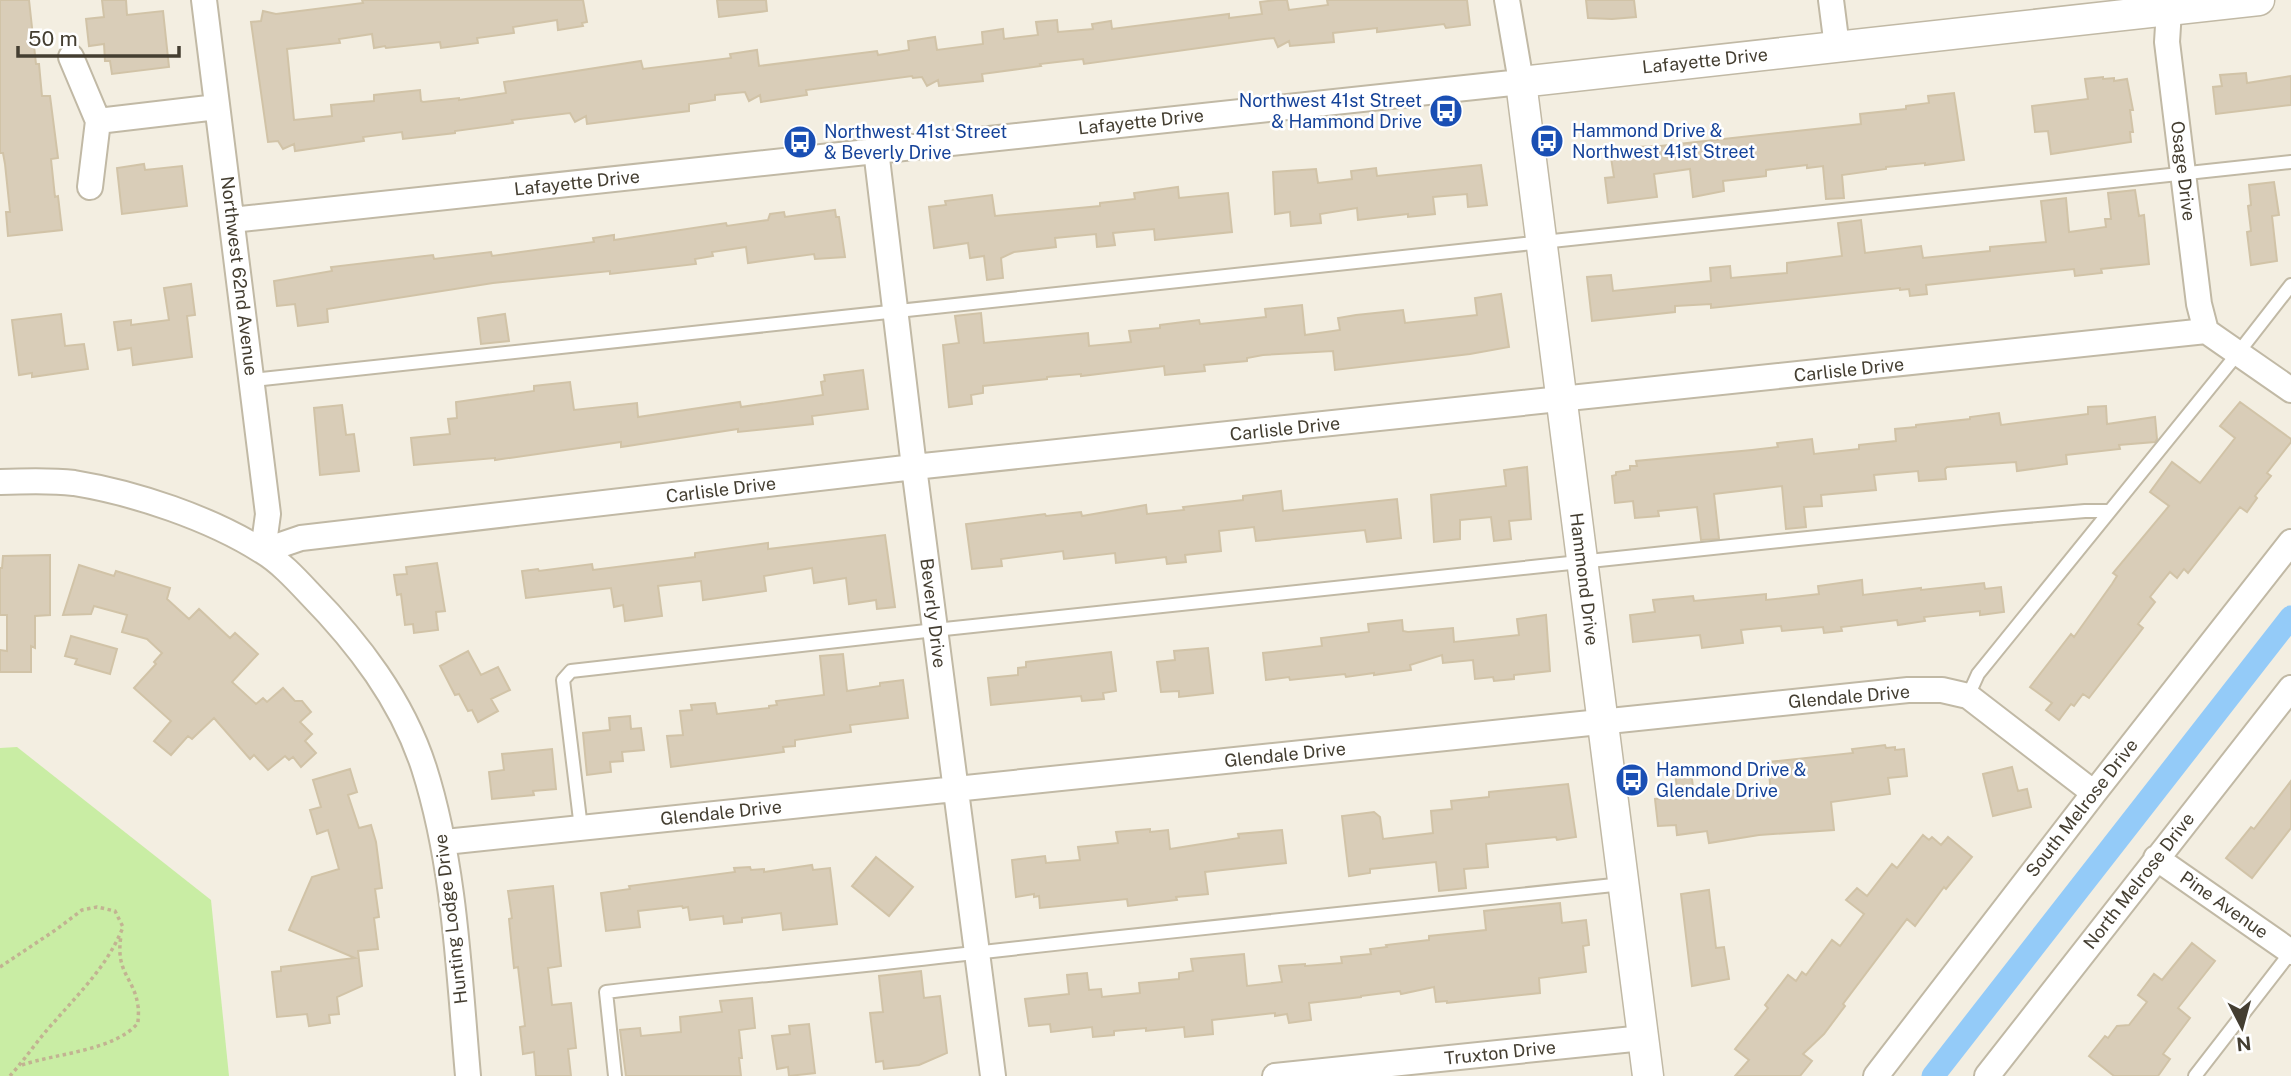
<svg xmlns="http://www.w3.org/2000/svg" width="2291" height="1076" font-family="'Public Sans',sans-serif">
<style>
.green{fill:#c9eda4}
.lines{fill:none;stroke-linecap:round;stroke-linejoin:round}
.canal{stroke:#94cbf8;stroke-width:23}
.building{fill:#d9cdb8;stroke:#d1c3a7;stroke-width:2}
.service-casing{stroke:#c1b9a5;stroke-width:16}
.minor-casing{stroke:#c1b9a5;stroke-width:28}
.tertiary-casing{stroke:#c1b9a5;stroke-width:33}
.path{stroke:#c2b392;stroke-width:3.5;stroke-dasharray:3.5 3.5;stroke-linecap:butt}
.service{stroke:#fff;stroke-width:12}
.minor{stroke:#fff;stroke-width:24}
.tertiary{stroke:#fff;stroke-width:30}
.labels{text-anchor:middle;stroke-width:5;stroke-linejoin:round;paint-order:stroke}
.street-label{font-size:18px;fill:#443e31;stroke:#fff}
.transit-label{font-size:18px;fill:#164399;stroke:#fff;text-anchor:start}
</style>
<rect width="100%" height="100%" fill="#f3eee1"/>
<path class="green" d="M17,747L211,900L229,1076H0V748Z"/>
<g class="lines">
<path class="canal" d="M1933,1076L2291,617"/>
</g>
<path class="building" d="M0,0H29L36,64H39L42,96H50L58,158L51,159L55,197L58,196L62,230L8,236L6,212H10L5,164L3,153H0Z
M102,0H126L127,15L163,11L169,67L112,74L110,61H105L104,44L89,46L86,19L104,17Z
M362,0H583L587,22L582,23L583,26L558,30L557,20L513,27L514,33L477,38L478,43L441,48L440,42L386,48L385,46L374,48L372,34L339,39L340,43L287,49L294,120L332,116L331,105L374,101V95L420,90L421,101L423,102L459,98V100L506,93L504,82L641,61L643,69L731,58L730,54L757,50L759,66L877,51L878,55L909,50L908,41L935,37L937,50L983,44L982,32L1003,29L1004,39L1038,35L1036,22L1057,20L1058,32L1093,29L1092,24L1111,21L1112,29L1229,14V18L1262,14L1260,2L1276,0H1287L1289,10L1328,5L1327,0H1467L1470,25L1446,28L1444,24L1377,32V28L1333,33L1334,42L1290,46L1289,41L1278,47L1274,38L1264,39L1084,64L1083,59L1057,62L1040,64L1041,66L982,74L983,81L939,86L938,80L927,86L922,77L913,78L912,76L806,90L807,95L761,102L760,95L749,101L745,92L715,95V100L689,104V111L587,124L586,116L575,122L570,113L512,120L513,123L455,131V133L403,139L402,132L363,137L364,141L295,151L294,144L283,149L278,141L268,142L251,22L261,21L263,11L276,14L363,3Z
M717,0H766L767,11L719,17Z
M1586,0H1634L1636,17L1612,19L1588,18Z
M2246,73L2247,83L2291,76V105L2216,114L2213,87L2222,86L2220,75Z
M2103,77V79L2114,78V81L2127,79L2133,110H2130L2133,132H2130L2131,142L2051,154L2048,131L2035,132L2032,106L2088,99L2085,79Z
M1954,93L1964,160L1925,165V163L1886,167V169L1842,175L1844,198L1826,199L1823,166L1807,168V165L1766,170V176L1723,181L1724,191L1693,197L1690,169L1654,174L1657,197L1608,203L1605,178L1614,177L1610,151L1635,147L1660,146L1861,124L1860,114L1906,109V106L1929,103L1928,96Z
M144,164L145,170L182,166L187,206L122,214L117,168Z
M1481,165L1487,205L1468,207L1467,194L1433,197L1435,214L1408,217V214L1358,220L1357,208L1320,214L1321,223L1291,226L1290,212L1275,214L1273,172L1316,169L1318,183L1352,179L1351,171L1376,168L1377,176Z
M2274,182L2279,215L2272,216L2277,261L2251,265L2247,232L2251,231L2248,206L2251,205L2249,185Z
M1178,187L1179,198L1228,193L1232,232L1155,240L1154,229L1113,233L1115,245L1097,247L1096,234L1055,238L1056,247L1014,252L1001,258L1003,278L987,280L984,256L970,258L968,243L934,248L929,207L946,205L945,201L992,195L995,216L1100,206V203L1135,199L1134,193Z
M2135,190L2139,216L2144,215L2149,264L2101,269L2102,273L2075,276L2074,269L1926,285L1927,294L1910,296L1909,289L1900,290V288L1711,308V304L1675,306V312L1592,321L1587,277L1611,275L1613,291L1711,281L1710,268L1730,266L1731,278L1787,273V263L1842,256L1838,223L1861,220L1865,253L1921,246L1923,258L1990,251V247L2046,242L2041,201L2066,198L2069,232L2106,227L2105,219H2111L2108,193Z
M835,210L836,217H839L845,257L815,259L814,254L748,263L746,247L712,252L713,256L695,259L696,264L610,274V271L493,283L327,309L328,322L298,326L295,304L277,306L274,281L332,271L331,267L433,255L434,259L491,252L492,256L594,242L593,238L614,235V240L726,223L727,226L768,220L770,214L784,212L785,217Z
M191,284L195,315L187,316L192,357L133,365L131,348L118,350L114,322L131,320V325L169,320L164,288Z
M1501,294L1509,347L1470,354L1335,370L1333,351L1263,355L1247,358V361L1204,365L1205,371L1165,375L1164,366L1081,376V374L1047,377V379L983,386V393L971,395L972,404L949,407L943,345L959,343L955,316L981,313L984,343L1088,333L1089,346L1131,342L1129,331L1160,328V325L1199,320L1200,324L1266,317L1265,309L1302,305L1305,335L1340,330L1338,318L1356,315L1403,310L1405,323L1477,315L1475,298Z
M61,314L65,346L84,344L88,369L32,377V373L19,375L12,320Z
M505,314L509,341L481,344L478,318Z
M863,370L868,409L812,416L813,424L738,432V429L621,447V442L495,460V458L414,465L411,438L450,434L448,419L457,418L456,402L534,391V386L570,382L574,410L637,403L638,417L740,402L741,407L823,395L821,382L825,381L824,375Z
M2240,402L2291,439V442L2267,473L2271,476L2255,496L2257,498L2247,512L2240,507L2188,573L2184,569L2177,578L2170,572L2150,597L2155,602L2138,624L2143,628L2089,698L2083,694L2074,706L2071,704L2059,720L2046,710L2052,703L2030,687L2071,634L2074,637L2112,584L2117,576L2113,573L2169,506L2150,492L2172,462L2200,483L2235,438L2220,426Z
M342,405L346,435L354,434L359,471L320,475L314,408Z
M2106,406L2107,424L2155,417L2157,439L2155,442L2119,445L2120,449L2066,455L2067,464L2017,471L2016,462L1947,467L1945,469L1946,479L1919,481L1918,471L1874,475L1876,490L1821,495L1822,506L1804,507L1806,527L1786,529L1782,486L1714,494L1719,539L1701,540L1697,507L1658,511L1659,516L1635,518L1633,501L1615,503L1612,476L1616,475V472L1630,470V466H1637L1636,461L1752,450L1778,447L1777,443L1812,439L1814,454L1859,449V445L1896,441L1895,429L1916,427V425L1970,419V417L1999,413L2001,425L2088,414V407Z
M1527,467L1531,519L1509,521L1511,539L1494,541L1491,517L1460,520V539L1434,542L1431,495L1506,486L1504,470Z
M1281,491L1283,511L1397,499L1401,538L1367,542L1365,530L1256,541L1254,527L1219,531L1221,551L1185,555L1186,562L1167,564L1166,557L1116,563L1115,553L1064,559L1063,551L1001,559L1002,566L972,569L966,524L1045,514L1046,516L1081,512L1082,516L1146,505L1147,514L1184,510L1183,507L1243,500V496Z
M885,535L895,607L877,609L876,600L849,604L846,578L814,583L812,568L764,576L766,591L703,600L701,581L658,586L662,616L625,621L623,605L614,607L611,588L526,598L522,571L538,569L539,571L592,564L593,570L695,557V553L768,543V549Z
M50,555V615L35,616V648L31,646V672H0V650L7,651V615H0V568H2L3,556Z
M437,563L445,611L436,612L438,630L414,633L413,624L405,625L401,594L397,595L394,575L407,574L406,567Z
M79,565L114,576L116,571L170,588L167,599L189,619L199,609L230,638L235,633L258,654L232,682L256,704L263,698L267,702L283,688L295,701H302L311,712L300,722L312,734L305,741L316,753L301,767L293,757L289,760L285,756L268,770L254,755L250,759L214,718L192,739L188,736L171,755L154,741L171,721L134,688L156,664L154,662L162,653L147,639L122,632L127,615L94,606L91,614L63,615Z
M1862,580L1863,595L1921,588V590L1984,583L1985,589L2001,587L2004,612L1980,615V611L1924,617L1925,621L1898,625L1897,620L1841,627L1842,631L1824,633L1823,627L1782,631L1781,626L1741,630L1743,643L1702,648L1700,635L1633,642L1630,615L1655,612L1653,600L1693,596L1694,601L1766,594V600L1819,594L1818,586Z
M1546,615L1550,671L1514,675V679L1494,681L1493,677L1475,679L1473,660L1443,663L1442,655L1410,665L1411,670L1374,675V673L1346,677L1345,674L1290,680L1289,677L1266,680L1263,653L1322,646L1321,638L1369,632L1368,624L1402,620L1403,631L1408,632L1453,628L1454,642L1519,635L1517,619Z
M71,636L117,649L110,674L75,664L77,659L65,656Z
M1208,648L1213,693L1179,697V691L1161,692L1157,662L1175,660L1174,651Z
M468,651L481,675L498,667L510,690L491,699L498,711L478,722L472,710L468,711L459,694L455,695L440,666Z
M1111,652L1116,691L1103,693L1104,699L1082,701L1081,696L991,705L988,678L1018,675V668L1026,667V662Z
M843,654L847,691L880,686V683L903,680L908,718L850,725L851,732L795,740V746L783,747L784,752L671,767L667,736L683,735L680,711L692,710L691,705L715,703L717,714L769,708V706L777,705L776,701L824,695L820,656Z
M630,716L631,729L641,728L644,750L622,752L623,761L610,762L611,772L587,775L583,733L610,730L609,718Z
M1885,745L1886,748L1895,747V750L1904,749L1907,776L1888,778L1890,794L1831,802L1834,830L1759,835L1709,843L1707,831L1677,835L1676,825L1658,826L1655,799L1668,798L1667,788L1677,787L1675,773L1691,771L1694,795L1737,790L1738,798L1771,794L1768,762L1853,753L1852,749Z
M552,749L556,789L533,791L534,795L492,799L489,772L504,770L502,754Z
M2012,767L2018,791L2027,789L2031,807L1993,816L1983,774Z
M350,769L357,792L348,795L359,828L371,825L376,842L382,888L375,889L379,917L374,918L378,949L358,951L362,986L337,997L339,1014L329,1015L330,1023L309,1026L307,1014L277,1017L272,972L281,971V967L355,958L289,930L312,877L339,869L328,830L317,834L310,810L321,807L313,780Z
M2291,781V828L2252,878L2226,858L2251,827L2254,829Z
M1568,784L1576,837L1557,840L1556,837L1486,844L1488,867L1464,869L1466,888L1439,891L1436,862L1370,869V873L1349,876L1342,816L1374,812L1380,817L1383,839L1433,833L1431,811L1452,809L1451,801L1489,797V792Z
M1150,829V832L1168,830L1170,849L1239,838L1238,834L1282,830L1286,863L1205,872L1208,894L1176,897L1177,900L1128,906L1127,899L1040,908L1039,896L1034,897V894L1016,897L1012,860L1045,856L1046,863L1080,860L1078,847L1118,843L1116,832Z
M1923,835L1929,840L1932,837L1941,845L1948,837L1972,857L1946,889L1944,887L1915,926L1907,919L1843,1004L1845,1006L1824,1034L1803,1054L1812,1061L1800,1076H1735L1749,1060L1735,1049L1768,1008L1765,1005L1788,975L1796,981L1802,972L1806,975L1832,940L1840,946L1864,914L1846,900L1857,888L1867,896L1892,864L1897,868Z
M876,857L913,887L889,916L852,886Z
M812,865L813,870L830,868L837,924L783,930L781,913L742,918V922L724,924L723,916L690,920L688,907L683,908L682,906L638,911L640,927L606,931L601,893L630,889L629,886L735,872L734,868L750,867L751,870L764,869V872Z
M553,886L561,966L548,968L552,1005L571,1003L576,1048L568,1049L571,1076H536L534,1052L523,1054L520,1027L525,1026L518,967L514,968L509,919L512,918L508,891Z
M1709,890L1716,948L1724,947L1729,979L1692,986L1681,894Z
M1560,903L1562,923L1586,920L1589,945L1583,946L1586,972L1539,978L1540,993L1447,1003V1001L1436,1002L1434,987L1401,994L1400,991L1361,996V997L1309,1003L1311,1020L1289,1023L1287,1014L1275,1016V1013L1212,1020L1213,1034L1185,1037L1184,1027L1146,1031V1028L1114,1031V1035L1093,1037L1092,1027L1051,1032L1050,1024L1029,1026L1025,999L1069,994L1067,975L1087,973L1089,990L1101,989L1102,997L1140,993L1139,983L1179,979V973L1193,971L1191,959L1244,954L1247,986L1282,982L1279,966L1305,964V966L1342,963L1341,957L1371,954L1370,949L1387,947L1386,945L1429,940V936L1486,930L1484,911Z
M2192,943L2215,961L2178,1008L2190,1018L2163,1054L2170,1059L2158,1076H2114L2089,1056L2105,1036L2108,1038L2117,1026L2129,1025L2147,1002L2138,995L2154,974L2162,980Z
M921,971L924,998L940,996L947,1053L919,1065L884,1069L883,1061L876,1062L870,1013L883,1012L879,976Z
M752,998L755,1028L739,1030L742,1058H739L741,1076H626L620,1030L640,1028L641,1036L681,1032L680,1017L722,1012L720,1001Z
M809,1024L815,1073L789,1076L788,1067L777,1069L772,1036L790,1034L789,1026Z"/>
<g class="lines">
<defs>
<path id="service" d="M253,380L2291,162
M1968,696L1978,674L2238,353L2291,285
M581,828L563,680L571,671L935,630L1798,539L2003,518L2085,511H2110
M615,1076L606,992C717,979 828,970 938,957C1166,931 1394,908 1623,884
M2195,1076L2291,952"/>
<path id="minor" d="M204,0L268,514L263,551L301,538L914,467L2206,331L2291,390
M1831,0L1837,47
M2169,10L2167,42L2199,304L2206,331
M71,57L98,121L90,187
M98,121L217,107
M876,150L914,467L993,1076
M232,220L1521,82L1507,0
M0,482C24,481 50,480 74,483C135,493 210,518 262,551C279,561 295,578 309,593C358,643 402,700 424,768C455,865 459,974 468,1076
M445,842L1908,690H1942L1968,696L2094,793
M2156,858L2291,952
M1275,1076L1643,1038
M1876,1076L2094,793L2291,542
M1987,1076L2291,688"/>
<path id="tertiary" d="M1648,1076L1521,82L2259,0"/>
</defs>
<use href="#service" class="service-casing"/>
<use href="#minor" class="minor-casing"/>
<use href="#tertiary" class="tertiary-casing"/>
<path class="path" d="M0,967L57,929L82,910L97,907L115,911L123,927C108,965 81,991 55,1021C39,1038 26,1058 10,1076
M22,1065C57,1053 114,1051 138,1023C138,1018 139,1012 138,1006C134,977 115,973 121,936"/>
<use href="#service" class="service"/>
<use href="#minor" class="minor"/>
<use href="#tertiary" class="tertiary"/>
</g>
<defs>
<symbol id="bus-disc" viewBox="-11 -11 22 22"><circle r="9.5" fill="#1a4fb4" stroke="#fff"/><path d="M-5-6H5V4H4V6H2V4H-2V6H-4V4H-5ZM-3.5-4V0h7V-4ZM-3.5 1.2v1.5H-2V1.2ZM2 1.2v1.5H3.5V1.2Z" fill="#fff"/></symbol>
</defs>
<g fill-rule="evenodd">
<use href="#bus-disc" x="1427" y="92" width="38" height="38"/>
<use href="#bus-disc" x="1528" y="122" width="38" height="38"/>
<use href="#bus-disc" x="781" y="123" width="38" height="38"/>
<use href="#bus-disc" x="1613" y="761" width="38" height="38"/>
</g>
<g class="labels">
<g class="street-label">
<text transform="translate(1705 61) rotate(-6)" y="6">Lafayette Drive</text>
<text transform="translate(1141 122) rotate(-6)" y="6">Lafayette Drive</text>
<text transform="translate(2183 171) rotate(83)" y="6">Osage Drive</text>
<text transform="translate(577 183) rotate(-6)" y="6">Lafayette Drive</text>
<text transform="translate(239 276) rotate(83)" y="6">Northwest 62nd Avenue</text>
<text transform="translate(1849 370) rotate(-6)" y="6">Carlisle Drive</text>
<text transform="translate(1285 429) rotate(-6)" y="6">Carlisle Drive</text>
<text transform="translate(721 490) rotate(-7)" y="6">Carlisle Drive</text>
<text transform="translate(1584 579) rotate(83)" y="6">Hammond Drive</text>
<text transform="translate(933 613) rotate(83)" y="6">Beverly Drive</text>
<text transform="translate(1849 697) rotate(-5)" y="6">Glendale Drive</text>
<text transform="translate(1285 755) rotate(-6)" y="6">Glendale Drive</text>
<text transform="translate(2082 808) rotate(-52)" y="6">South Melrose Drive</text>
<text transform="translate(721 813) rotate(-6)" y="6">Glendale Drive</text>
<text transform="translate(2139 881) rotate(-52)" y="6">North Melrose Drive</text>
<text transform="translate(2224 905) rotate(35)" y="6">Pine Avenue</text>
<text transform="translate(451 919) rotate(-97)" y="6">Hunting Lodge Drive</text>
<text transform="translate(1500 1053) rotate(-6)" y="6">Truxton Drive</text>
</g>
<g class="transit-label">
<text x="1422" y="107" text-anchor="end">Northwest 41st Street<tspan x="1422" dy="21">&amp; Hammond Drive</tspan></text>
<text x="1572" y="137">Hammond Drive &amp;<tspan x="1572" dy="21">Northwest 41st Street</tspan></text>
<text x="824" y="138">Northwest 41st Street<tspan x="824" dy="21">&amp; Beverly Drive</tspan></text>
<text x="1656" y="776">Hammond Drive &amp;<tspan x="1656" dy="21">Glendale Drive</tspan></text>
</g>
</g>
<g transform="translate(2242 1027) rotate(174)" stroke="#ffffff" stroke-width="5" paint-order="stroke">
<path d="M0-5L12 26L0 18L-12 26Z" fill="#443e31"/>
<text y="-10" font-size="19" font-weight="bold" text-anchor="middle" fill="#443e31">N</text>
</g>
<path d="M18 46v10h161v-10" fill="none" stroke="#443e31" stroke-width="3.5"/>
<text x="28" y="46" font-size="21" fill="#443e31" stroke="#ffffff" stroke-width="5" paint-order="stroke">50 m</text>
</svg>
